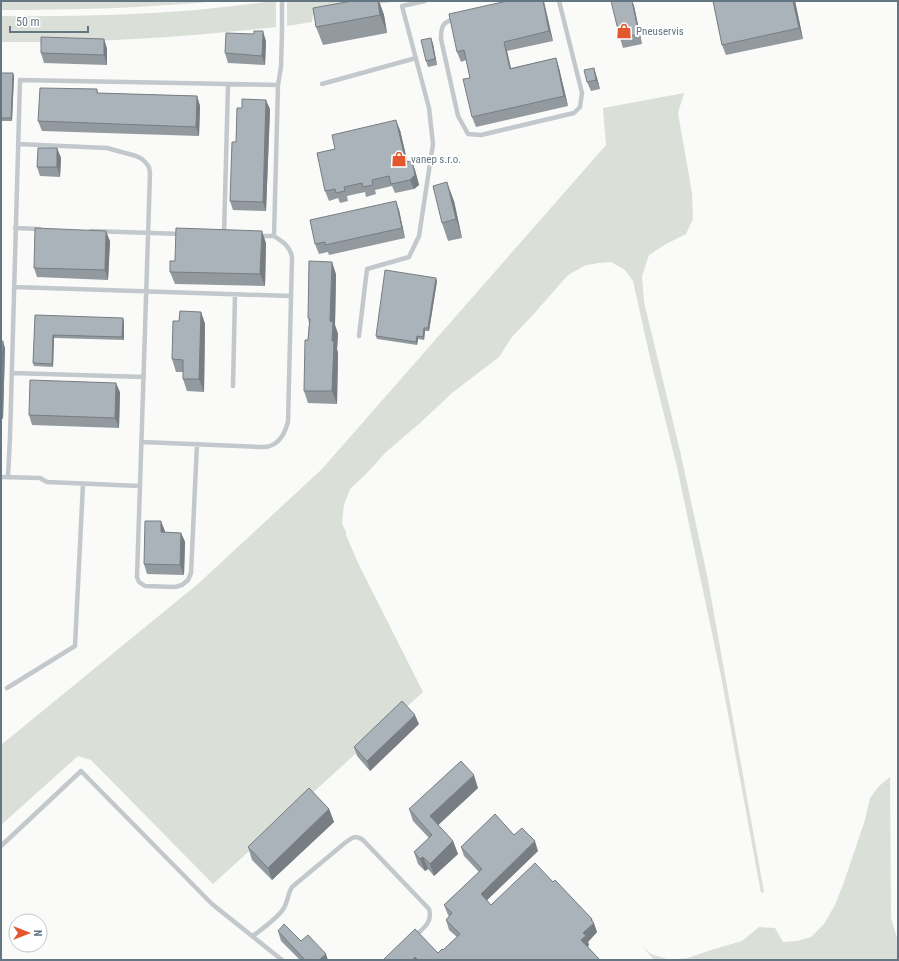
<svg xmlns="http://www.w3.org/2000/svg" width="899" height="961" font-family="'Roboto Condensed',sans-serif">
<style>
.green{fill:#dadfd7}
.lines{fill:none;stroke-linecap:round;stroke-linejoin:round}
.service{stroke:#c3c8cc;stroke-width:4.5}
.wall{fill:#929a9f}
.shaded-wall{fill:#777d82}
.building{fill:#aab3b9;stroke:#777d82}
.labels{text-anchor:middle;stroke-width:4;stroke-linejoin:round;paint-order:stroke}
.poi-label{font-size:11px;fill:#657683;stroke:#fff;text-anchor:start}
</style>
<rect width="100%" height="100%" fill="#fafaf8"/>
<path class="green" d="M1,1H218C146,8 73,10 1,10Z
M276,1V27C185,37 93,43 1,42V16C66,17 132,15 197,10C223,7 249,4 276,1Z
M287,1H397L313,15L312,22L287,26Z
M684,93L678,113L692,193L693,219L686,234L666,244L649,255L642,276L644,302L680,451L707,575L764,892L761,893L721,676L677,467L651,362L633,281L625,270L611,262L598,263L594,264L586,265L568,275L532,316L512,337L499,357L452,393L420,423L386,452L367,473L350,489L344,505L342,523L346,532V535L359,565L423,692L213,884L91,760L78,756L1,825V745L199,583L322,469L606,145L603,108Z
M890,777L891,918L898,941V960H654L643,947L651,954L670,960L688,958L711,950L742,941L759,927L775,928L783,942L797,941L811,937L824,924L835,905L844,882L865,820L870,798L879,786Z"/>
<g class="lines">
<path class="service" d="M455,19C442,22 441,27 441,39L458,116L468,134L481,135L574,113L580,107L582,93L559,1
M322,84L416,58
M15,228L40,229
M91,231L182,234
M224,235L228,85
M259,236H274
M14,287L290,296
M359,336L367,269L409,257L419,236L433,144L429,108L402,6L425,1
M12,373L144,377
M233,386L235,295
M142,442L260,447C263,447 268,447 270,446C281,442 285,432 288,422L292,257C290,246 283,242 274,236L278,85
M1,477L40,478L47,482L140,486L150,173L149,167L146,163L142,159L136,156L107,148L18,144
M8,477L10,437L20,80L278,85L281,67L282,31V1
M140,486L137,577L139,582L145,586L175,587L182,585L188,580L191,573L197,444
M7,688L75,646L83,484
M1,846L81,771L212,904L282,960
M253,936C263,928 277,919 284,908C288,901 288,893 292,887L346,842C353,837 355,835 363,840L429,909C433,923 423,928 414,937"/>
</g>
<path class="wall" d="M352,1H379L384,15L387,33L323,45L316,27Z
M507,1H544L553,41L507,51L511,68L556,58L559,68L568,106L476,127L472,117L470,78L466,60L461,62L457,52Z
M612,1H632L634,6L642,44L623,48L620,38Z
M713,1H795L803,39L726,55L722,45Z
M431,38L433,44L437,65L428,67L426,61Z
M104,39L107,49V65L44,63L41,53Z
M266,41L265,65L228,63L225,53Z
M594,68L597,78L600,89L591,91L587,82Z
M1,73L14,76L12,121H2V150H1Z
M97,89L98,93L197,96L200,106L199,136L42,131L38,121Z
M270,109L266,211L233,210L230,201L236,142Z
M400,130L407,162L415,170L419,185L414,189L395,193L392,186L375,190L376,194L366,197L365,192L347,196L348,201L340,203L338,198L329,201L325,191L335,149Z
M57,148L61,158L60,177L40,176L37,167Z
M454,201L462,238L448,241L442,223Z
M399,210L405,238L329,255L328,252L319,254L315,244Z
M110,241L108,280L37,277L34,268Z
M266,243L265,286L175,284L170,272L175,261Z
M336,274L335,325L338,334L337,349L338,353L337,404L308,403L304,391L309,323L308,318Z
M437,281L429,331H425L424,340L418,339L417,345L377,339L376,336Z
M201,312L205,324L204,392L187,391L183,379V372H176L172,359L179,321Z
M35,315L124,321V340L54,338L53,367L34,366L33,363Z
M1,341L5,348L3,419H1Z
M120,392L119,428L32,425L29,415Z
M165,531V532L181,533L185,542L184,575L147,574L144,564Z
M419,724L370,771L357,756L354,747Z
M478,788L438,825L453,841L458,854L434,876L428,869L425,871L418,864L414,852L429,838L413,821L409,809Z
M329,809L334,822L272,880L252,860L248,847Z
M514,835L538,851L487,900L491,905L553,882L594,923L597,932L588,942L589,945L588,947L600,960H383L438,953L443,950L457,937L449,930L446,920L449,916L448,915L444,905L479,872L464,856L461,847Z
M278,931L301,941L328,960H300L281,941Z"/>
<path class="shaded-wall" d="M378,1H379L384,15L387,33L380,15Z
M543,1H544V3L553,41L549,31Z
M632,1L634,6L642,44L639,34Z
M793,1H795L803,39L799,28Z
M263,31L266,41L265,65L262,56Z
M431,38L433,44L437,65L435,59Z
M104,39L107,49V65L104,55Z
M504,42L507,51L513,78L510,69Z
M556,58L559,68L568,106L564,96Z
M594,68L597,78L600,89L596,80Z
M13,73L14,76L12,121L11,118Z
M197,96L200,106L199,136L196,127Z
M266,100L270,109L266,211L263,202Z
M1,118L2,121V150L1,148Z
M396,120L400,130L410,172L406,162Z
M57,148L61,158L60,177L57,167Z
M412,161L415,170L419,185L414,189L410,180Z
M447,182L454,201L462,238L456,219Z
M396,201L399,210L405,238L402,228Z
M106,231L110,241L108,280L105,270Z
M262,231L266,243L265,286L260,274Z
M332,262L336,274L335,325L338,334L337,349L338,353L337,404L332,391V341L330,321Z
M436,278L437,281L429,331L428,328Z
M201,312L205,324L204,392L199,379Z
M123,318L124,321V340L122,337Z
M424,328L425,331L424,340L423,337Z
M53,335L54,338L53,367L52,364Z
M417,336L418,339L417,345L416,342Z
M3,341L5,348L3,419L1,413Z
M116,383L120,392L119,428L115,418Z
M161,521L165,531L164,541L161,532Z
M181,533L185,542L184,575L180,565Z
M415,715L419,724L370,771L367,761Z
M474,775L478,788L434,829L430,816Z
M329,809L334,822L272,880L268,868Z
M453,841L458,854L434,876L430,864Z
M535,841L538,851L484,903L481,894Z
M423,857L428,869L425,871L420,859Z
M592,919L597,932L588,942L589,945L585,949L581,940L583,933Z
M326,954L328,960H319Z
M415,957L417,960H412Z"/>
<path class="building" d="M352,1H378L380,15L316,27L313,8Z
M507,1H543L549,31L504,42L510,69L556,58L564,96L472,117L463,79L470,78L464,50L457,52L449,14Z
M611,1H632L639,34L620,38Z
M713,1H793L799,28L722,45Z
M254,31H263L262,56L225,53L226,33L254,34Z
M41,37L104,39V55L41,53Z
M431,38L435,59L426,61L421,40Z
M594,68L596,80L587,82L584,70Z
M1,73H13L11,118H1V128Z
M40,88L97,89V93L197,96L196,127L38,121Z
M242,99L266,100L263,202L230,201L232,142H236L237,108H242Z
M396,120L406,162L412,161L415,175L410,180L391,184L389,176L372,180L373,185L363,187L362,183L344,187L345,191L336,193L335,189L325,191L317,153L335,149L332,135Z
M38,148H57V167H37Z
M447,182L456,219L442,223L433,186Z
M396,201L402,228L325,245V242L315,244L310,220Z
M35,228L106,231L105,270L34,268Z
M176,228L262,231L260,274L170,272V261H175Z
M309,261L332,262L330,321L333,322L332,341H334L332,391H304L305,340H308L310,319L308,318Z
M385,270L436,278L428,328H424L423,337L417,336L416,342L376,336Z
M180,311L201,312L199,379H183V360L172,359L173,321H179Z
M35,315L123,318L122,337L53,335L52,364L33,363Z
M1,341H3L1,396Z
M30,380L116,383L115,418L29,415Z
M145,521H161V532L181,533L180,565L144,564Z
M402,701L415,715L367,761L354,747Z
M461,761L474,775L430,816L453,841L430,864L423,857L420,859L414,852L432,835L409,809Z
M309,788L329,809L268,868L248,847Z
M495,814L514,835L522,828L535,841L481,894L491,905L535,863L553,882L555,880L592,919L591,920L594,923L583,933L586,936L581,940L600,960H418L415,957L412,960H383L415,929L438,953L442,949L443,950L460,934L446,920L452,913L444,905L482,869L461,847Z
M284,924L301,941L308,935L326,954L319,960H305L278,931Z"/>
<defs>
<symbol id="shop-bare" viewBox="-9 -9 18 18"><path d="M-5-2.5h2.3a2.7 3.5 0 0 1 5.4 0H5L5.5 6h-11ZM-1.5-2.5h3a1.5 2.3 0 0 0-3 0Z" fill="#e4572e" stroke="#fff" stroke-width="2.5" paint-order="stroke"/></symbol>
</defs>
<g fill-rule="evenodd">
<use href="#shop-bare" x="613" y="20" width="22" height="22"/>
<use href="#shop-bare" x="388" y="148" width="22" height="22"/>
</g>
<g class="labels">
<g class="poi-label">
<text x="636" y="35">Pneuservis</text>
<text x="411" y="163">vanep s.r.o.</text>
</g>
</g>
<rect width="899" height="961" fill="none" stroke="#657683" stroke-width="4"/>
<g transform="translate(28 933) rotate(90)"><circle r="19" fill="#ffffff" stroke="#c1c8cd"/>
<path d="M0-3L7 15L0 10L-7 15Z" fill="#e4572e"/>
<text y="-6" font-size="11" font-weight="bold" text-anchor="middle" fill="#657683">N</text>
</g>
<path d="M10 26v6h78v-6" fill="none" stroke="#657683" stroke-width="2"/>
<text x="16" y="26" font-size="12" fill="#657683" stroke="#ffffff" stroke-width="3" paint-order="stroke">50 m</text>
</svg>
